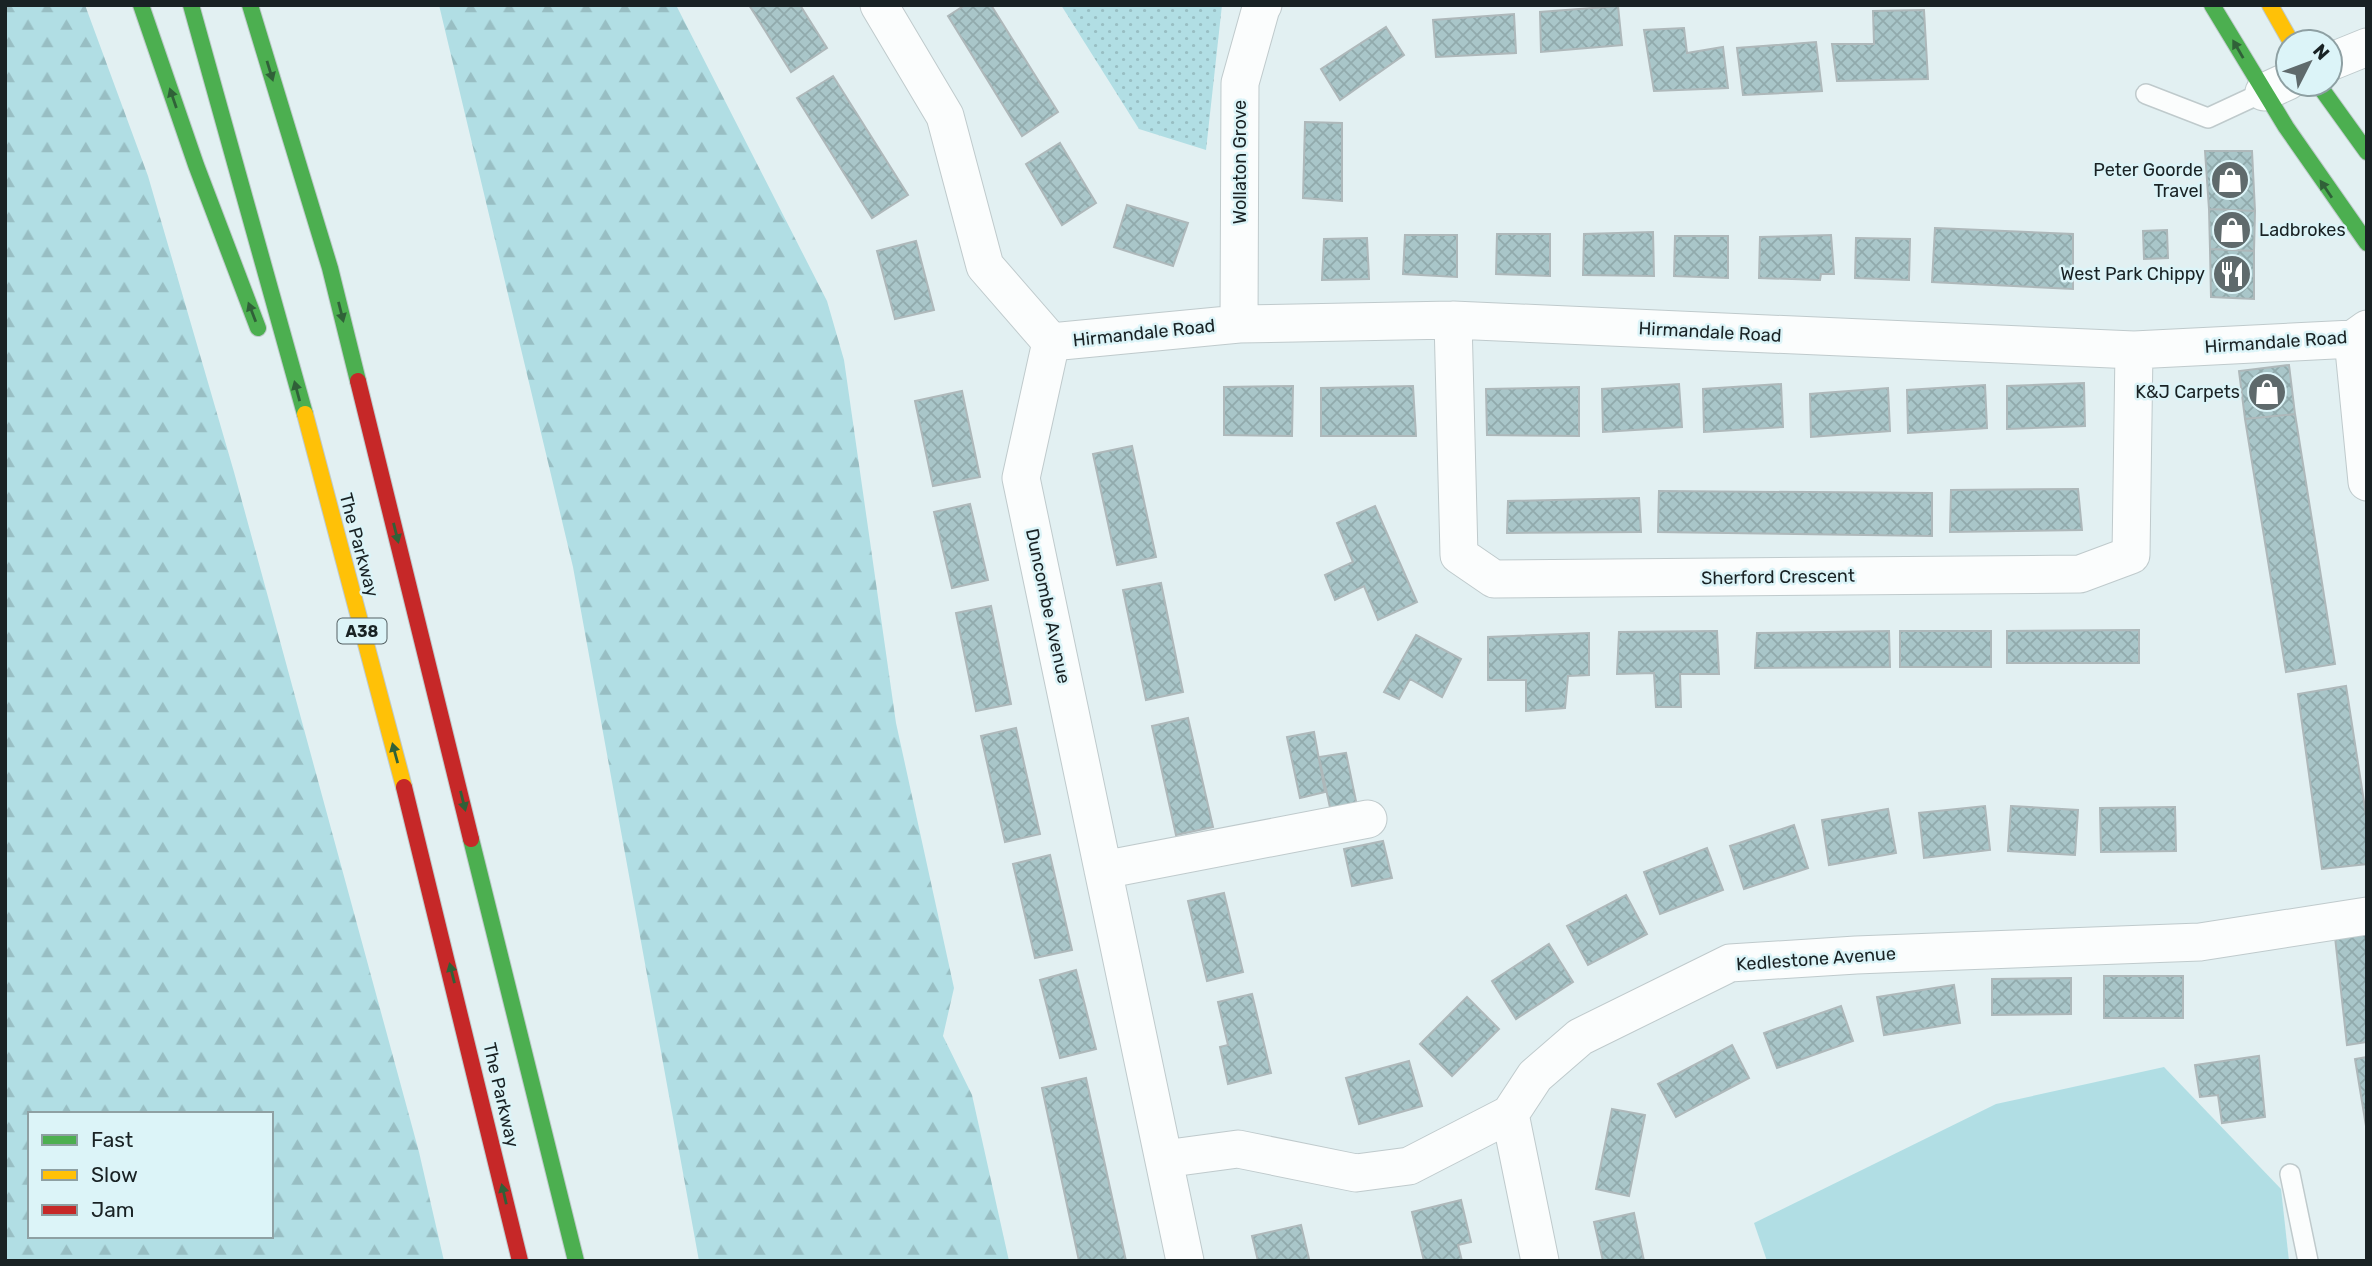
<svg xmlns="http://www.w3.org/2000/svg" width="2372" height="1266" font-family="Rubik,sans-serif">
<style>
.grass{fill:url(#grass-dots)}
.forest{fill:url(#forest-firs);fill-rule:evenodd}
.garden{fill:#b1dee4}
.building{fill:url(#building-cross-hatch);stroke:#aeb8ba;stroke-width:2}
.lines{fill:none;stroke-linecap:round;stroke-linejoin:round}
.lane-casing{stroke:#bfcacc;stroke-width:22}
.street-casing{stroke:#bfcacc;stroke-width:39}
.fast-casing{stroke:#bfcacc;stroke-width:18}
.slow-casing{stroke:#bfcacc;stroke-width:18}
.jam-casing{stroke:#bfcacc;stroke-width:18}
.lane{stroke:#fbfdfd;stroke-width:19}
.street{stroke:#fbfdfd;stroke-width:37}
.fast{stroke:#4caf50;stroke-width:16}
.slow{stroke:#ffc107;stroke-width:16}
.jam{stroke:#c62828;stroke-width:16}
.oneway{fill:#306138}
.labels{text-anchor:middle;stroke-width:5;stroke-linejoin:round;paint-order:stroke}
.shield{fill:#dcf4f8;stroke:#546164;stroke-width:2}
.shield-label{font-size:16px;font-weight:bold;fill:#192224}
.street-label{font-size:18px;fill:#192224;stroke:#dcf4f8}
.poi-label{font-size:18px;fill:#192224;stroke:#dcf4f8;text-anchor:end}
</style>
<defs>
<pattern id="grass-dots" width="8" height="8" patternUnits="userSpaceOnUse" patternTransform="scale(1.75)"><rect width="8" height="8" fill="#b1dee4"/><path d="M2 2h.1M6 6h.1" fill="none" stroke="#98bec3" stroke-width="1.8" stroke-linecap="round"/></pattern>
<pattern id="forest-firs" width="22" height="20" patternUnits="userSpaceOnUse" patternTransform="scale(1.75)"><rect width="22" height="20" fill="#b1dee4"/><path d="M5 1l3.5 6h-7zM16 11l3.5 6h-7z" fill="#98bec3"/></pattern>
<pattern id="building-cross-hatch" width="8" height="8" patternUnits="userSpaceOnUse" patternTransform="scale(1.75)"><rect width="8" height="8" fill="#a9c6c9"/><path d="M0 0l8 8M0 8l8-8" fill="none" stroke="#91aaac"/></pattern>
</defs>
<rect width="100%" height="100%" fill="#e2f0f2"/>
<path class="grass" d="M1061,5H1222L1206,150L1139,129Z"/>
<path class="forest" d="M5,5H85L148,176L234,472L419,1152L444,1261H5ZM30,1114H271V1236H30Z
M439,5H676L827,301L844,360L896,723L954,988L943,1036L972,1095L1009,1261H699L573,567Z"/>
<path class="garden" d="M2164,1067L2281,1189L2289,1261H1767L1754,1223L1996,1104Z"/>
<path class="building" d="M749,5H800L827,48L791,72Z
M965,5H991L1058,112L1022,136L948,16Z
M1618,6L1622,45L1541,52L1540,12Z
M1924,10L1928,79L1837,81L1832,44H1874L1873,11Z
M1514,14L1516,53L1436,57L1433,20Z
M1386,27L1404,55L1340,100L1321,69Z
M1684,28L1687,53L1723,47L1728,88L1654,91L1644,30Z
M1816,42L1822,91L1743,95L1737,48Z
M833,76L908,195L872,218L797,98Z
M1305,122L1342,123V201L1303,198Z
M1060,143L1096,203L1062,225L1026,164Z
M2205,151H2252L2255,211L2209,209Z
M1127,205L1188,223L1173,266L1114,247Z
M2209,209L2255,211L2254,251L2210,249Z
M1935,228L2073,234V289L1932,282Z
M2167,230L2168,258L2144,259L2143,231Z
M1653,232L1654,276L1583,275L1584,234Z
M1497,234H1550V276L1496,274Z
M1405,235H1457V277L1403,274Z
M1831,235L1834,274H1821L1820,280L1759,278L1760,237Z
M1675,236H1728V278L1674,276Z
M1367,238L1369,279L1322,280L1324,239Z
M1856,238L1910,239L1909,280L1855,278Z
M916,241L934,310L895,319L877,251Z
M2210,249L2254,251V299L2211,297Z
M2289,365L2295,414L2245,419L2239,371Z
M2084,383L2085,426L2007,429V386Z
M1679,384L1682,427L1603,432L1602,389Z
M1781,384L1783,427L1704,432L1703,389Z
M1985,385L1987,428L1908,433L1907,390Z
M1293,386L1292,436L1224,435V387Z
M1413,386L1416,436H1321V388Z
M1579,387V436L1487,435L1486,389Z
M1888,388L1890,431L1811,437L1810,394Z
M962,391L980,477L933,486L915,401Z
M2295,414L2335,664L2286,672L2245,419Z
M1132,446L1156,557L1117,565L1093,454Z
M2078,489L2082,530L1950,532L1951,490Z
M1659,491L1932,493V536L1658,532Z
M1639,498L1641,532L1507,533L1508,501Z
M970,504L988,580L952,588L934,512Z
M1375,506L1417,602L1378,620L1364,586L1335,600L1325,575L1353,562L1337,523Z
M1161,583L1183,692L1146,700L1123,590Z
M991,606L1011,704L976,711L956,613Z
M2139,630V663H2007V631Z
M1717,631L1719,674H1680L1681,707H1656L1654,673L1617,674L1619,632Z
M1889,631L1890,667L1755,668L1757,633Z
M1900,631H1991V667H1900Z
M1589,633V675L1568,676L1565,708L1526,711V680H1488V637Z
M1416,635L1461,659L1442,697L1410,679L1399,699L1384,692Z
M2346,686L2367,821V864L2322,869L2298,694Z
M1188,718L1213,827L1176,835L1152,726Z
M1016,728L1040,834L1005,842L981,736Z
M1314,732L1325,792L1300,798L1287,737Z
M1346,753L1357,806L1331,812L1319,757Z
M1985,806L1990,850L1924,858L1919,813Z
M2011,806L2078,810L2075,855L2008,851Z
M2175,807L2176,851L2101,852L2100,808Z
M1888,809L1896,853L1829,865L1822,820Z
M1794,825L1808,868L1744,889L1730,846Z
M1383,841L1392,878L1352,886L1344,849Z
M1707,848L1723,890L1660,914L1644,872Z
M1050,855L1072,950L1035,958L1013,864Z
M1224,893L1243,972L1207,981L1188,901Z
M1626,895L1647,934L1588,965L1567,926Z
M2367,925V1042L2347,1045L2334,928Z
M1549,944L1573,982L1516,1019L1492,981Z
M1076,970L1096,1049L1060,1058L1040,980Z
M2104,976H2183V1018H2104Z
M2071,978V1014L1992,1015V979Z
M1954,985L1960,1023L1884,1035L1877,997Z
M1252,994L1271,1073L1228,1084L1220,1047L1228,1045L1218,1002Z
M1467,997L1499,1029L1452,1076L1420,1044Z
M1841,1006L1853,1041L1777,1068L1764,1033Z
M1732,1045L1749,1078L1676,1117L1658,1084Z
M2259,1056L2265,1117L2222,1123L2218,1095L2200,1097L2195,1065Z
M2367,1057V1132L2355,1059Z
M1409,1061L1422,1106L1359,1124L1346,1078Z
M1086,1078L1126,1261H1079L1042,1088Z
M1612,1109L1645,1115L1629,1196L1596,1189Z
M1461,1200L1471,1242L1458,1245L1462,1261H1424L1412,1212Z
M1634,1213L1644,1261H1603L1594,1222Z
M1301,1225L1309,1259L1304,1261H1258L1252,1236Z"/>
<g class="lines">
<defs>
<path id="lane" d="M2146,94L2208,118L2264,92
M2290,1174L2308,1261"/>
<path id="street" d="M879,5L945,116L985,266L1051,342
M2330,62L2367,47
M2264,92L2288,81
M1453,320L1459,555L1494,579L2080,574L2131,555L2134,350
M1239,324L1240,83L1261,8L1263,5
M2353,339L2367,482
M1051,342L1239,324L1453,320L2134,350L2353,339L2367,329
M1051,342L1021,478L1185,1261
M1103,870L1368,819
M1510,1114L1540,1261
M1164,1159L1238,1149L1356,1173L1409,1166L1510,1114L1535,1076L1580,1037L1730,963L1856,955L2200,942L2367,916"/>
<path id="fast" d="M141,5L196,165L258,328
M191,5L305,414
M250,5L330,268L358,381
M2212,5L2286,127L2367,243
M2318,84L2367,152
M471,839L576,1261"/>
<path id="slow" d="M2270,5L2291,42
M305,414L404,787"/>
<path id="jam" d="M358,381L471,839
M404,787L520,1261"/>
</defs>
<use href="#lane" class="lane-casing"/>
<use href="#street" class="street-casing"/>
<use href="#fast" class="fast-casing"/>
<use href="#slow" class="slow-casing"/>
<use href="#jam" class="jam-casing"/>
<use href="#lane" class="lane"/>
<use href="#street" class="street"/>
<use href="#fast" class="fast"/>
<use href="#slow" class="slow"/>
<use href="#jam" class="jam"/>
</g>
<defs><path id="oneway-solid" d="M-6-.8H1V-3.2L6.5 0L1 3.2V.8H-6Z" transform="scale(1.75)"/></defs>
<g class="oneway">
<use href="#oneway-solid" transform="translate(2238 49) rotate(-120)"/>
<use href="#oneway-solid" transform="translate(270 71) rotate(73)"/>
<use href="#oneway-solid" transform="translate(173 98) rotate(-109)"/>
<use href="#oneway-solid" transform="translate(2326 189) rotate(-124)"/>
<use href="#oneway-solid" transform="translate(252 312) rotate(-111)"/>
<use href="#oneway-solid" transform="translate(341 312) rotate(76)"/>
<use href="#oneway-solid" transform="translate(297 391) rotate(-105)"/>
<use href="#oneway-solid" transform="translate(396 533) rotate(76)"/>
<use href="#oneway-solid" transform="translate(395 753) rotate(-105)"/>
<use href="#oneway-solid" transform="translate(463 801) rotate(76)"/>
<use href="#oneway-solid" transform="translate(452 973) rotate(-104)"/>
<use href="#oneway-solid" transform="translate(504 1194) rotate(-103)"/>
</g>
<defs>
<symbol id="shop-disc" viewBox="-11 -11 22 22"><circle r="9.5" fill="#5f6a6c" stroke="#dcf4f8"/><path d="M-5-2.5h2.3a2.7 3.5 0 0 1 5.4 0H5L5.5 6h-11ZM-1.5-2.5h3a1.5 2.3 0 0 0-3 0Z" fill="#fff"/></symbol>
<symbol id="restaurant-disc" viewBox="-11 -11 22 22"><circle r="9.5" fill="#5f6a6c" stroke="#dcf4f8"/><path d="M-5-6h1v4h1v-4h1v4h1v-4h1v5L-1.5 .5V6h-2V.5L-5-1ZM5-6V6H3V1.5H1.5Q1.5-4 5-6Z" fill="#fff"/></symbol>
</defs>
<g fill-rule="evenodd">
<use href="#shop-disc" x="2208" y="158" width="44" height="44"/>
<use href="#shop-disc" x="2210" y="208" width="44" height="44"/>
<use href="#restaurant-disc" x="2210" y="252" width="44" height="44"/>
<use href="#shop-disc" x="2245" y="370" width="44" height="44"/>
</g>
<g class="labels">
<rect class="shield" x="337.5" y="618.5" width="49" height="25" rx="5"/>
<g class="shield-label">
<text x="362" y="637">A38</text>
</g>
<g class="street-label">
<text transform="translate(1240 162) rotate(-90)" y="6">Wollaton Grove</text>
<text transform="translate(1710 332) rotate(3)" y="6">Hirmandale Road</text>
<text transform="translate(1144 333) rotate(-6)" y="6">Hirmandale Road</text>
<text transform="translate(2276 342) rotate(-4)" y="6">Hirmandale Road</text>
<text transform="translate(359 545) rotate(75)" y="6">The Parkway</text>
<text transform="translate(1778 577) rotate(-1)" y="6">Sherford Crescent</text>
<text transform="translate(1048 606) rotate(78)" y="6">Duncombe Avenue</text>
<text transform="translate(1816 959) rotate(-4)" y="6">Kedlestone Avenue</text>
<text transform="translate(501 1095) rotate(77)" y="6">The Parkway</text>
</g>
<g class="poi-label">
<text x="2203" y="176">Peter Goorde<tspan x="2203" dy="21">Travel</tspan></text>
<text x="2259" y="236" text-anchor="start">Ladbrokes</text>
<text x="2205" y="280">West Park Chippy</text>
<text x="2240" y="398">K&amp;J Carpets</text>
</g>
</g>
<rect width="2372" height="1266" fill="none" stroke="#192224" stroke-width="14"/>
<rect x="28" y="1112" width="245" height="126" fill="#dcf4f8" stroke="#8ea0a3" stroke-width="2"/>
<rect x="42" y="1135" width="35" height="10" fill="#4caf50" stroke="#8ea0a3" stroke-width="2"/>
<text x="91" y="1147" font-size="21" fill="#192224">Fast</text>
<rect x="42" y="1170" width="35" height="10" fill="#ffc107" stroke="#8ea0a3" stroke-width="2"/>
<text x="91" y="1182" font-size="21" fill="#192224">Slow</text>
<rect x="42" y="1205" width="35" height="10" fill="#c62828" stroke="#8ea0a3" stroke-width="2"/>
<text x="91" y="1217" font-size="21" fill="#192224">Jam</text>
<g transform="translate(2309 63) rotate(48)"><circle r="33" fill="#dcf4f8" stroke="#8ea0a3" stroke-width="2"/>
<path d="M0-5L12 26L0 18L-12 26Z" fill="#5f6a6c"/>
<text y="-10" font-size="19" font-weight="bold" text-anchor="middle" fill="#192224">N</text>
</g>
</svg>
